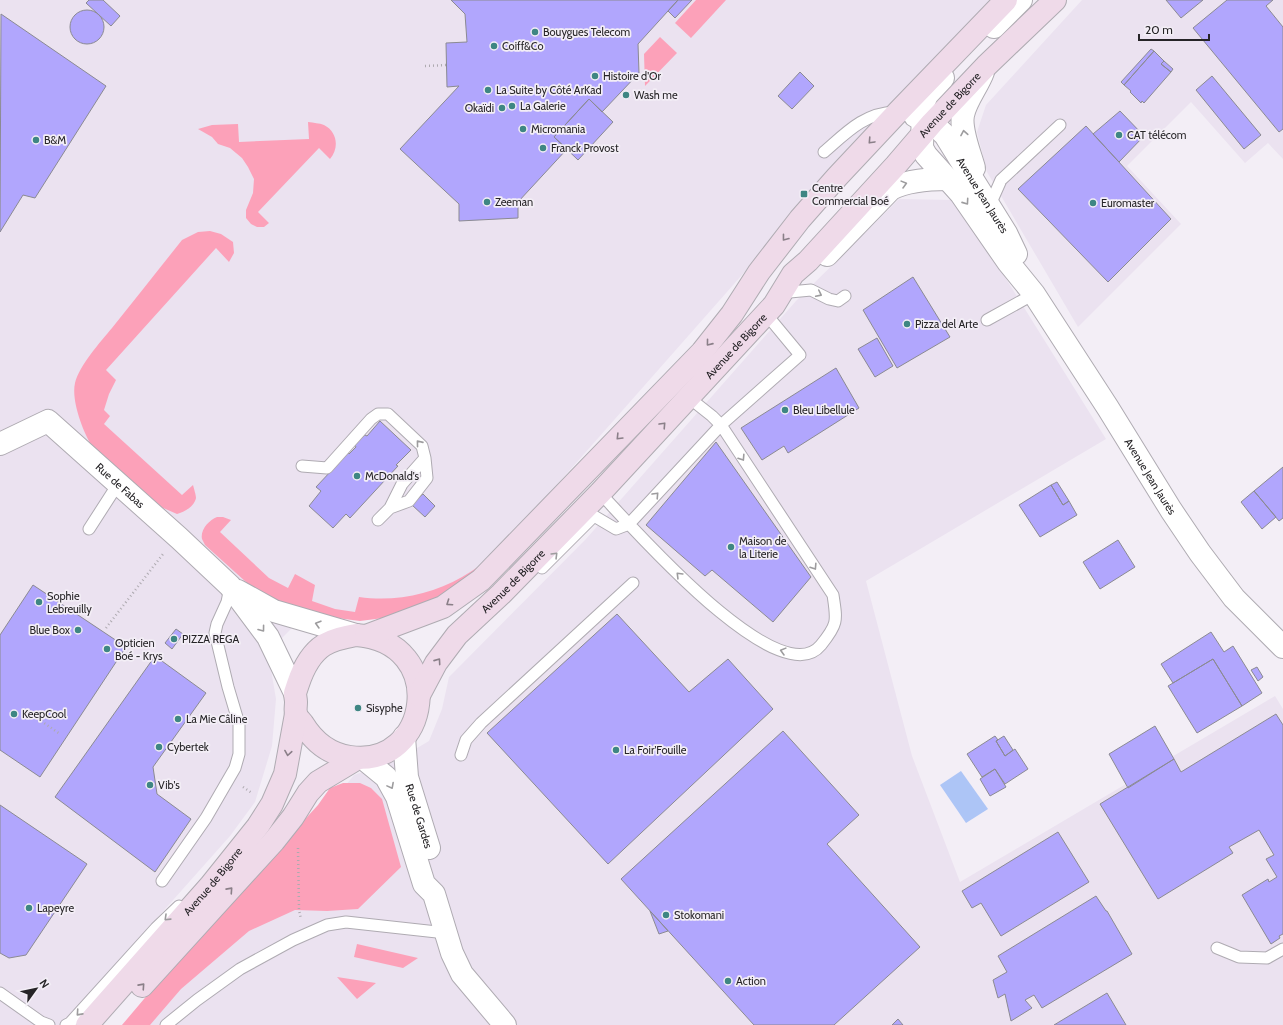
<svg xmlns="http://www.w3.org/2000/svg" width="1283" height="1025" font-family="Cabin,sans-serif">
<style>
.built{fill:#ebe2f0}
.green{fill:#fca1b9}
.water{fill:#adc5f6}
.building{fill:#b1a6fd;stroke:#8b8a92}
.lines{fill:none;stroke-linecap:round;stroke-linejoin:round}
.service-casing{stroke:#afabb2;stroke-width:13}
.minor-casing{stroke:#afabb2;stroke-width:24}
.tertiary-casing{stroke:#afabb2;stroke-width:24}
.secondary-casing{stroke:#afabb2;stroke-width:24}
.path{stroke:#aeaab0;stroke-width:2.5;stroke-dasharray:1 3;stroke-linecap:butt}
.service{stroke:#fff;stroke-width:11}
.minor{stroke:#fff;stroke-width:22}
.tertiary{stroke:#fff;stroke-width:22}
.secondary{stroke:#efdae9;stroke-width:22}
.oneway{stroke:#9d9c9e}
.oneway2{stroke:#8a7f88}
.poi-dot{fill:#3e8683;stroke:#f3eef6;stroke-width:1.5}
.labels{text-anchor:middle;stroke-width:3.5;stroke-linejoin:round;paint-order:stroke}
.poi-label{font-size:11px;fill:#262427;stroke:#f3eef6;text-anchor:start}
.street-label{font-size:11px;fill:#262427;stroke:#f3eef6}
</style>
<rect width="100%" height="100%" fill="#f3eef6"/>
<path class="built" d="M0,0H991L801,208L495,555L436,603L399,616L309,611L268,652L276,699L272,746L255,802L230,836L62,1025H0Z
M1082,0H1283V159L1268,143L1245,163L1191,102L1127,166L1181,224L1078,327L987,172L977,132L986,105Z
M899,199L953,200L973,226L1106,439L866,581L912,756L960,882L1275,696L1283,709V1025H142L281,865L354,775L395,761L429,741L442,709L449,677L586,539L796,301Z"/>
<path class="green" d="M696,0H726L691,38L675,23Z
M660,37L677,53L645,86L644,54Z
M308,122C314,123 319,123 324,125C338,132 339,149 330,159L319,148L258,212L269,223L264,227H257L251,224L246,218V210L253,193L254,179L248,167L242,158L230,148L218,144L212,137L198,129L212,125L238,124L239,142L309,139Z
M210,231L221,234L233,242L234,253L229,262L216,248L106,370L116,380L109,394L104,410L110,416L104,424L182,495L193,485C194,489 196,495 196,498C194,507 184,512 177,514L161,507L92,446C83,432 71,400 75,383C79,366 101,341 112,328C136,298 159,269 182,240L198,232Z
M217,517H223L231,520L220,532L269,578L288,588L295,574L315,585L312,601L335,609L355,612L359,597C394,602 431,595 462,577C473,571 484,562 495,555L458,588L399,616L360,621L314,615L294,609L257,592L205,545C204,543 203,541 202,539C200,530 209,520 217,517Z
M343,783H360L371,788L382,799L401,867L358,909L327,911L295,910L249,931L181,989L150,1025H122L177,960L318,805L330,788Z
M357,944L418,958L403,968L354,957Z
M337,977L376,983L357,999Z"/>
<path class="water" d="M961,771L988,809L966,823L940,785Z"/>
<path class="building" d="M89,0H103L120,16L111,26L86,3Z
M451,0H678L638,44L639,73L602,112L589,99L554,137L567,149L518,202V218L459,221V204L400,149L459,86L447,87L446,43L467,42L465,14Z
M678,0H692L675,18L668,11Z
M1166,0H1203L1181,18Z
M1227,0H1273L1266,6L1283,27V129L1279,132L1193,28Z
M70 27a17 17 0 1 1 34 0a17 17 0 1 1-34 0Z
M1,14L106,86L35,198L23,195L0,232Z
M1151,49L1154,51L1124,85L1121,82Z
M1154,51L1164,61L1161,64L1171,72L1144,103L1142,101L1141,103L1130,92L1131,91L1124,85Z
M1164,61L1173,69L1171,72L1161,64Z
M800,72L814,86L792,109L778,96Z
M1212,76L1261,135L1244,149L1196,90Z
M589,99L613,122L578,160L554,137Z
M1120,111L1144,136L1119,162L1093,134Z
M1086,126L1171,219L1108,282L1018,189Z
M913,277L950,337L897,368L863,310Z
M877,338L893,366L875,377L858,349Z
M836,368L859,408L788,453L784,446L762,460L741,428Z
M380,421L411,450L396,465L398,466L350,518L346,514L333,528L309,506L321,491L316,487L348,453L349,454L356,447L355,445L365,435L367,436Z
M716,442L811,577L773,622L712,570L705,576L646,525Z
M1283,467V518L1279,521L1254,491Z
M1057,482L1069,501L1063,505L1051,485Z
M1051,485L1063,505L1069,501L1077,515L1040,537L1019,505Z
M1254,491L1276,517L1262,529L1241,502Z
M423,494L435,506L425,517L412,505Z
M1118,540L1135,567L1100,589L1083,562Z
M33,585L126,647L40,777L0,750V635Z
M617,614L689,692L728,659L773,709L608,864L487,733Z
M176,629L183,634L172,649L165,643Z
M1211,632L1224,652L1233,646L1262,693L1242,706L1213,659L1173,683L1161,664Z
M155,656L206,693L153,767L157,794L191,819L155,872L55,797Z
M1213,659L1242,706L1197,733L1168,686Z
M1257,667L1263,677L1258,681L1251,670Z
M1276,714L1283,725V934L1279,936L1280,938L1271,944L1242,895L1268,879L1269,882L1277,877L1266,859L1274,855L1259,830L1229,847L1233,853L1158,899L1100,804L1174,759L1181,772Z
M1155,726L1174,759L1128,788L1109,754Z
M783,731L859,815L827,844L920,947L834,1025H754L621,879Z
M995,736L998,740L996,741L1005,756L1015,749L1028,769L1005,784L995,769L982,777L967,754Z
M1004,736L1013,750L1005,756L996,741Z
M995,769L1006,787L990,796L980,779Z
M0,805L87,864L26,955L9,958L0,953Z
M1058,832L1089,882L1001,936L981,903L972,908L962,891Z
M1096,896L1106,911H1107L1132,954L1042,1008L1034,995L1025,1000L1032,1008L1011,1021L1005,994L998,998L993,980L1007,972L998,956Z
M650,911L660,922L668,931L659,934Z
M1107,993L1126,1025H1054Z
M898,1019L903,1025H892Z"/>
<g class="lines">
<defs>
<path id="service" d="M824,152C846,133 864,113 895,112
M989,207L1001,180L1060,125
M790,292L811,290L829,299L838,301L845,296
M987,320L1034,294
M302,466L327,468L371,419L378,414H388L422,446L425,458L402,484L390,508L378,520
M600,493C628,522 779,697 821,645C838,624 837,621 833,595L721,425L712,416L688,397
M390,508L409,501L427,478L425,458
M89,529L118,484
M542,568L594,516L616,529L629,524L721,425L800,355L766,314
M461,755L466,740L481,723L633,583
M162,881L206,818L235,768L239,754V724L228,687L215,633L217,624L227,602L230,587
M1217,948L1239,957L1267,958L1283,949
M0,993L41,1022L49,1025
M66,1025L70,1023L156,928L179,906
M166,1025L197,1000L240,969L293,940L327,925L346,922L446,933"/>
<g id="minor">
<path id="s1" d="M0,444L48,421L179,538L230,586L268,637L295,693"/>
<path d="M238,591L274,611L356,635"/>
<path id="s2" d="M404,737L407,777L429,848"/>
<path d="M364,759L386,777L397,797L424,884L434,894L452,953L462,974L505,1025"/>
</g>
<g id="tertiary">
<path d="M994,27L1021,0"/>
<path id="s3" d="M943,78L927,95L923,104L922,148L926,155L961,194L1008,262L1034,294L1108,408L1171,510L1200,553L1234,598L1283,647"/>
<path id="s4" d="M915,116L932,123L945,135L1006,233L1016,254"/>
<path d="M974,168C970,153 960,130 963,115C966,100 978,86 983,72"/>
<path d="M827,255L891,189C908,180 929,179 948,179"/>
</g>
<g id="secondary">
<path d="M356,635C450,642 430,769 350,757C329,754 314,742 303,724C301,721 297,718 296,714C295,711 296,706 296,702C296,699 295,696 295,693C296,690 297,687 298,684C303,669 310,654 324,645C334,639 345,637 356,635Z"/>
<path d="M366,636L443,607L481,580L702,352L732,314L759,272L800,219L837,177L898,112L1006,0"/>
<path id="s5" d="M419,695L436,663L457,635L501,594L600,493L774,305L793,274L808,261L896,165L932,123L986,66L1055,0"/>
<path d="M142,986L274,841L293,817L308,793L318,782L358,758"/>
<path id="s6" d="M87,1025L210,886L258,826L272,804L285,774L296,714"/>
</g>
</defs>
<use href="#service" class="service-casing"/>
<use href="#minor" class="minor-casing"/>
<use href="#tertiary" class="tertiary-casing"/>
<use href="#secondary" class="secondary-casing"/>
<path class="path" d="M425,66L447,65
M106,628L163,554
M41,721L60,734
M243,787L252,793
M298,848L299,910L301,919"/>
<use href="#service" class="service"/>
<use href="#minor" class="minor"/>
<use href="#tertiary" class="tertiary"/>
<use href="#secondary" class="secondary"/>
</g>
<defs><path id="oneway-chevron" d="M-2-3.5L2.5 0L-2 3.5" fill="none" stroke-width="1.6" stroke-linecap="round" stroke-linejoin="round"/></defs>
<g class="oneway">
<use href="#oneway-chevron" transform="translate(964 133) rotate(-100)"/>
<use href="#oneway-chevron" transform="translate(904 184) rotate(-15)"/>
<use href="#oneway-chevron" transform="translate(966 202) rotate(55)"/>
<use href="#oneway-chevron" transform="translate(819 294) rotate(26)"/>
<use href="#oneway-chevron" transform="translate(419 443) rotate(-129)"/>
<use href="#oneway-chevron" transform="translate(742 458) rotate(57)"/>
<use href="#oneway-chevron" transform="translate(656 495) rotate(-47)"/>
<use href="#oneway-chevron" transform="translate(555 555) rotate(-45)"/>
<use href="#oneway-chevron" transform="translate(814 567) rotate(57)"/>
<use href="#oneway-chevron" transform="translate(679 575) rotate(-135)"/>
<use href="#oneway-chevron" transform="translate(318 624) rotate(-164)"/>
<use href="#oneway-chevron" transform="translate(262 629) rotate(53)"/>
<use href="#oneway-chevron" transform="translate(783 651) rotate(-165)"/>
<use href="#oneway-chevron" transform="translate(391 786) rotate(62)"/>
<use href="#oneway-chevron" transform="translate(167 918) rotate(136)"/>
<use href="#oneway-chevron" transform="translate(79 1013) rotate(132)"/>
</g>
<g class="oneway2">
<use href="#oneway-chevron" transform="translate(871 141) rotate(133)"/>
<use href="#oneway-chevron" transform="translate(785 238) rotate(128)"/>
<use href="#oneway-chevron" transform="translate(709 343) rotate(129)"/>
<use href="#oneway-chevron" transform="translate(663 425) rotate(-47)"/>
<use href="#oneway-chevron" transform="translate(619 437) rotate(134)"/>
<use href="#oneway-chevron" transform="translate(449 603) rotate(146)"/>
<use href="#oneway-chevron" transform="translate(438 661) rotate(-55)"/>
<use href="#oneway-chevron" transform="translate(288 753) rotate(99)"/>
<use href="#oneway-chevron" transform="translate(230 890) rotate(-48)"/>
<use href="#oneway-chevron" transform="translate(142 986) rotate(-48)"/>
</g>
<g class="poi-dot">
<circle cx="535" cy="32" r="4"/>
<circle cx="494" cy="46" r="4"/>
<circle cx="595" cy="76" r="4"/>
<circle cx="488" cy="90" r="4"/>
<circle cx="626" cy="95" r="4"/>
<circle cx="512" cy="106" r="4"/>
<circle cx="502" cy="108" r="4"/>
<circle cx="523" cy="129" r="4"/>
<circle cx="1119" cy="135" r="4"/>
<circle cx="36" cy="140" r="4"/>
<circle cx="543" cy="148" r="4"/>
<rect x="800" y="190" width="8" height="8" rx="2"/>
<circle cx="487" cy="202" r="4"/>
<circle cx="1093" cy="203" r="4"/>
<circle cx="907" cy="324" r="4"/>
<circle cx="785" cy="410" r="4"/>
<circle cx="357" cy="476" r="4"/>
<circle cx="731" cy="547" r="4"/>
<circle cx="39" cy="602" r="4"/>
<circle cx="78" cy="630" r="4"/>
<circle cx="174" cy="639" r="4"/>
<circle cx="107" cy="649" r="4"/>
<circle cx="358" cy="708" r="4"/>
<circle cx="14" cy="714" r="4"/>
<circle cx="178" cy="719" r="4"/>
<circle cx="159" cy="747" r="4"/>
<circle cx="616" cy="750" r="4"/>
<circle cx="150" cy="785" r="4"/>
<circle cx="29" cy="908" r="4"/>
<circle cx="666" cy="915" r="4"/>
<circle cx="728" cy="981" r="4"/>
</g>
<g class="labels">
<g class="poi-label">
<text x="543" y="36">Bouygues Telecom</text>
<text x="502" y="50">Coiff&amp;Co</text>
<text x="603" y="80">Histoire d'Or</text>
<text x="496" y="94">La Suite by Côté ArKad</text>
<text x="634" y="99">Wash me</text>
<text x="520" y="110">La Galerie</text>
<text x="494" y="112" text-anchor="end">Okaïdi</text>
<text x="531" y="133">Micromania</text>
<text x="1127" y="139">CAT télécom</text>
<text x="44" y="144">B&amp;M</text>
<text x="551" y="152">Franck Provost</text>
<text x="812" y="192">Centre<tspan x="812" dy="13">Commercial Boé</tspan></text>
<text x="495" y="206">Zeeman</text>
<text x="1101" y="207">Euromaster</text>
<text x="915" y="328">Pizza del Arte</text>
<text x="793" y="414">Bleu Libellule</text>
<text x="365" y="480">McDonald's</text>
<text x="739" y="545">Maison de<tspan x="739" dy="13">la Literie</tspan></text>
<text x="47" y="600">Sophie<tspan x="47" dy="13">Lebreuilly</tspan></text>
<text x="70" y="634" text-anchor="end">Blue Box</text>
<text x="182" y="643">PIZZA REGA</text>
<text x="115" y="647">Opticien<tspan x="115" dy="13">Boé - Krys</tspan></text>
<text x="366" y="712">Sisyphe</text>
<text x="22" y="718">KeepCool</text>
<text x="186" y="723">La Mie Câline</text>
<text x="167" y="751">Cybertek</text>
<text x="624" y="754">La Foir'Fouille</text>
<text x="158" y="789">Vib's</text>
<text x="37" y="912">Lapeyre</text>
<text x="674" y="919">Stokomani</text>
<text x="736" y="985">Action</text>
</g>
<g class="street-label">
<text dy="4" stroke="none"><textPath href="#s5" startOffset="796">Avenue de Bigorre</textPath></text>
<text dy="4" stroke="none"><textPath href="#s4" startOffset="107">Avenue Jean Jaurès</textPath></text>
<text dy="4" stroke="none"><textPath href="#s5" startOffset="473">Avenue de Bigorre</textPath></text>
<text dy="4" stroke="none"><textPath href="#s3" startOffset="478">Avenue Jean Jaurès</textPath></text>
<text dy="4" stroke="none"><textPath href="#s1" startOffset="150">Rue de Fabas</textPath></text>
<text dy="4" stroke="none"><textPath href="#s5" startOffset="149">Avenue de Bigorre</textPath></text>
<text dy="4" stroke="none"><textPath href="#s2" startOffset="81">Rue de Gardes</textPath></text>
<text dy="4" stroke="none"><textPath href="#s6" startOffset="191">Avenue de Bigorre</textPath></text>
</g>
</g>
<g transform="translate(36 989) rotate(57)" stroke="#f3eef6" stroke-width="3" paint-order="stroke">
<path d="M0-3L7 15L0 10L-7 15Z" fill="#262427"/>
<text y="-6" font-size="11" font-weight="bold" text-anchor="middle" fill="#262427">N</text>
</g>
<path d="M1139 34v6h70v-6" fill="none" stroke="#262427" stroke-width="2"/>
<text x="1145" y="34" font-size="12" fill="#262427" stroke="#f3eef6" stroke-width="3" paint-order="stroke">20 m</text>
</svg>
